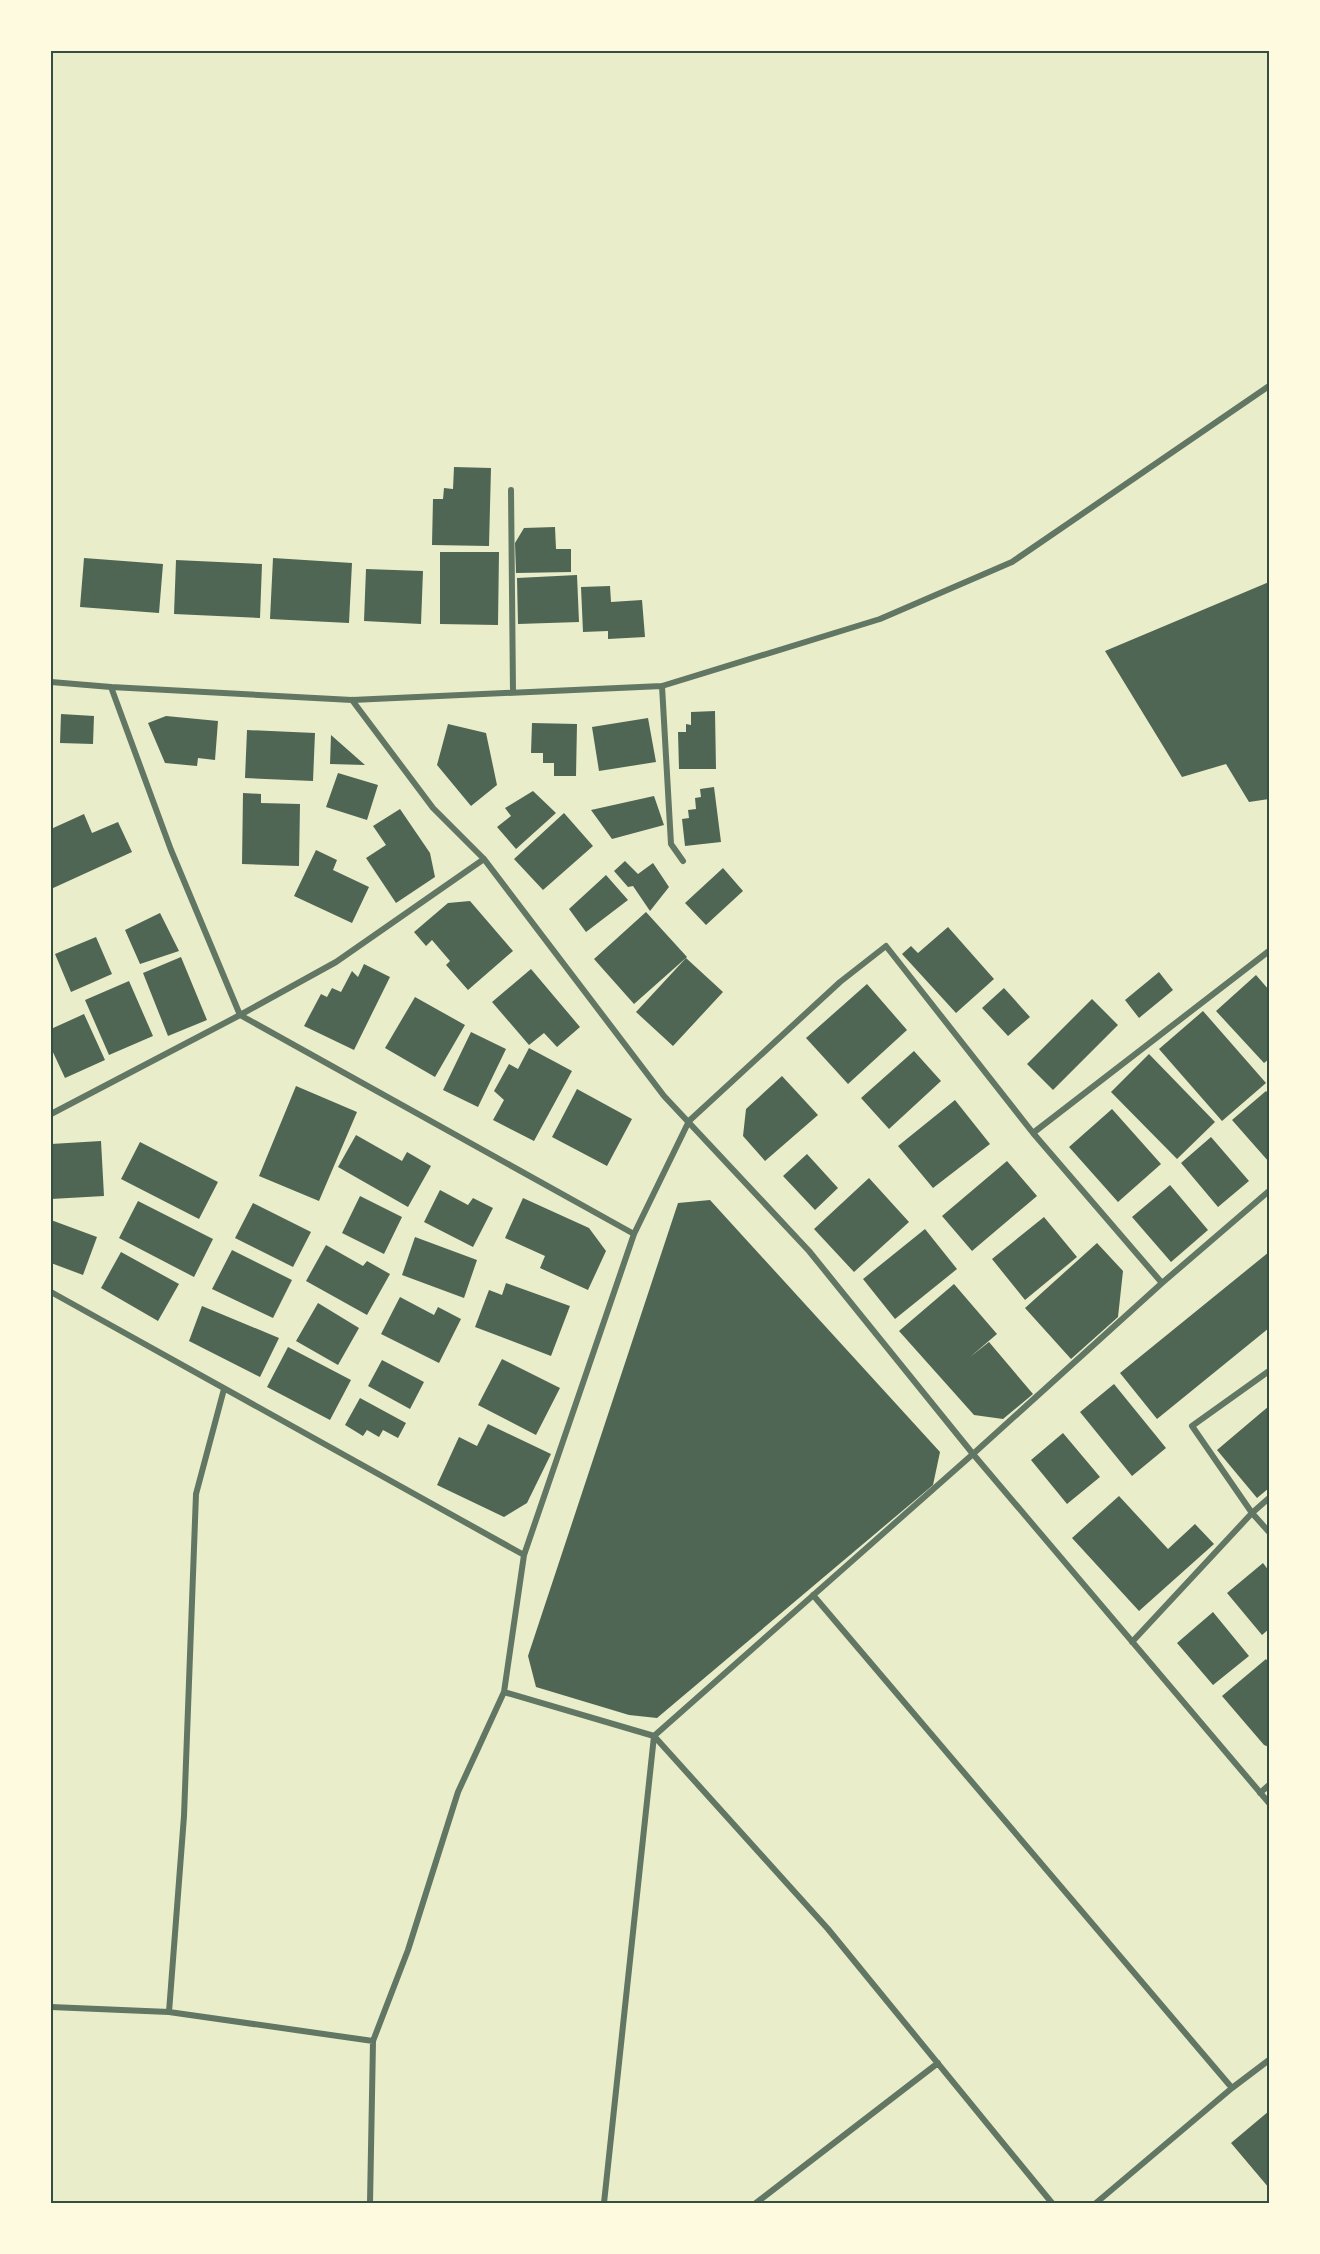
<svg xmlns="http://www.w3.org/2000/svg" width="1320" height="2254" font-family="Montserrat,sans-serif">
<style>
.building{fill:#4f6655}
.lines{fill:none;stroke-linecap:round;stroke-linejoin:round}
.minor{stroke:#617663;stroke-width:6}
.neatline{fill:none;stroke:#344e41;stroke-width:2}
</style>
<rect width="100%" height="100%" fill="#e9edc9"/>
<path class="building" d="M454,467L491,468L489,546L432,545L433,499H443L444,488L453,489Z
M555,527L556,549H571V572L516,573L515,543L524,528Z
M440,552H499L498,625L440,624Z
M84,558L163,564L159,613L80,607Z
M273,558L352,563L349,623L270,619Z
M176,560L262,564L260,618L174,614Z
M366,569L423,571L421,624L364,621Z
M577,575L579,622L518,624L517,578Z
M1269,582V799L1249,802L1226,764L1182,777L1105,651Z
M610,586L611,602L642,600L645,637L608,639V631L583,632L581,587Z
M715,711L716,769H679L678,732H686V724L691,725V712Z
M61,714L94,716L93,744L60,743Z
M166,716L218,721L215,760L198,758L197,766L165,763L148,723Z
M648,718L656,762L599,771L592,727Z
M532,723L577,724L576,776H554V763H543V753H531Z
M448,724L486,733L497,785L471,806L437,765Z
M247,730L315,733L313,781L245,778Z
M331,735L365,765L330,764Z
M338,773L378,785L367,820L326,807Z
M714,787L721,842L685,846L682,819L689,818L688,810L696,809L695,798L701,797L700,789Z
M533,791L556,813L516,849L497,827L511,816L505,808Z
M243,793L261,794V803L300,804L299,866L242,864Z
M654,796L664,825L612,839L591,810Z
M400,809L430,853L435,877L396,903L366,858L386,845L373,826Z
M564,813L593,846L543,890L514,859Z
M84,814L92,833L118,822L132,852L51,889V829Z
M316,850L337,860L333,870L369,887L352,923L294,896Z
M625,861L638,874L653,863L669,887L650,911L633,886L628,887L614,871Z
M723,868L743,891L706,925L685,903Z
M606,875L628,900L586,932L569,909Z
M470,901L513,951L468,990L446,965L450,961L432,940L426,946L414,932L448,903Z
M646,912L687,957L634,1004L594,959Z
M160,913L179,951L140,964L125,930Z
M948,927L994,979L956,1013L902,954L911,946L918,953Z
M96,937L112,974L71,992L55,954Z
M181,957L207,1020L168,1036L143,973Z
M686,958L723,992L673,1046L636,1012Z
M364,964L390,977L354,1050L304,1026L321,994L327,997L332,988L341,992L352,971L358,977Z
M531,969L580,1027L557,1047L544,1033L529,1045L492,1002Z
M1159,972L1173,990L1139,1018L1125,1000Z
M1256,975L1269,990V1059L1264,1063L1216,1011Z
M129,981L153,1036L109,1055L85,1000Z
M867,984L907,1030L848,1084L806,1038Z
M1004,988L1030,1017L1008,1036L982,1008Z
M415,997L465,1025L435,1077L385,1048Z
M1092,999L1118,1025L1053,1090L1027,1064Z
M1203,1011L1266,1083L1222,1121L1159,1049Z
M84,1014L105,1060L65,1078L51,1048V1029Z
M471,1032L506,1049L478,1107L443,1090Z
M529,1048L572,1071L534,1141L493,1120L504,1100L494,1091L509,1064L518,1069Z
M914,1051L941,1081L889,1129L861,1098Z
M1149,1054L1215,1122L1177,1159L1111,1092Z
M782,1076L818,1115L765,1161L743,1136L746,1109Z
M296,1086L357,1112L319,1201L259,1176Z
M577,1089L632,1119L607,1166L552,1137Z
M1266,1091L1269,1094V1162L1232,1120Z
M955,1100L990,1144L933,1188L898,1146Z
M1112,1109L1161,1164L1118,1202L1069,1147Z
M356,1135L402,1161L407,1152L431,1166L408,1207L338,1167Z
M1211,1137L1249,1181L1218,1207L1181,1163Z
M101,1141L104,1196L51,1199V1144Z
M140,1142L218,1182L199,1219L121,1179Z
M807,1154L838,1188L815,1210L783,1176Z
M1007,1161L1037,1196L972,1251L942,1216Z
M869,1178L909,1222L854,1272L814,1229Z
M1170,1185L1208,1230L1171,1262L1132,1217Z
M440,1190L468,1205L473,1198L493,1208L473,1247L424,1222Z
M360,1196L402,1217L384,1254L342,1233Z
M523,1198L589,1228L606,1251L588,1290L540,1268L545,1256L505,1238Z
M710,1200L940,1452L933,1485L657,1718L629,1715L536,1687L528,1656L678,1203Z
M138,1201L213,1239L194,1277L119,1238Z
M253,1203L311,1232L293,1267L235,1238Z
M1044,1217L1077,1257L1025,1300L992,1259Z
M51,1220L97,1237L83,1275L51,1263Z
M925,1229L957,1269L895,1319L863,1279Z
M415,1237L477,1260L464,1298L402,1275Z
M1097,1243L1123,1271L1118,1317L1071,1359L1025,1308Z
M326,1245L363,1266L367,1261L390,1274L367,1315L306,1281Z
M232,1250L292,1280L273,1318L212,1289Z
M121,1252L179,1284L158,1321L101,1288Z
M1269,1252V1328L1157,1419L1120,1373Z
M506,1283L570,1306L551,1356L475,1327L489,1290L502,1295Z
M954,1284L997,1334L970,1357L989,1342L1033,1394L1003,1419L974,1415L899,1331Z
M400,1297L434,1315L438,1307L461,1319L439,1363L381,1334Z
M318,1303L359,1328L338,1365L296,1341Z
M202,1306L279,1338L260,1377L189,1341Z
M288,1347L351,1380L330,1420L267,1387Z
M502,1359L560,1388L536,1435L478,1405Z
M382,1360L424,1382L410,1409L368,1386Z
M1114,1384L1166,1448L1132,1476L1080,1412Z
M360,1398L406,1423L398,1438L383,1430L379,1437L367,1430L363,1436L345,1425Z
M1269,1406V1488L1257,1498L1217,1450Z
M488,1424L551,1454L527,1503L504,1517L437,1485L459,1437L477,1446Z
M1063,1433L1100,1477L1067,1504L1031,1460Z
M1119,1496L1168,1549L1195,1524L1214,1544L1139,1611L1072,1538Z
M1263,1563L1269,1571V1629L1262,1635L1227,1593Z
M1213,1612L1249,1656L1213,1685L1177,1643Z
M1266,1659L1269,1663V1747L1264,1745L1222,1696Z
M1269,2111V2188L1231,2143Z"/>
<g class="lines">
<path class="minor" d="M511,490L513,692
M51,682L111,687L352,700L662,686L880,619L1012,562L1269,386
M662,686L671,844L683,861
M111,687L171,850L240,1015L634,1234
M352,700L433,808L484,859L664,1096L809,1251L973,1454L1269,1803
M51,1114L240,1015L336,962L484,859
M1033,1133L1269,951
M51,1292L524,1555
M1269,1371L1192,1426L1252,1513L1269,1532
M813,1595L1232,2088
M1132,1642L1252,1513L1269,1498
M504,1692L654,1736L828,1929L1052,2203
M1260,1793L1269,1785
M51,2007L169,2012L373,2041
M169,2012L184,1816L196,1494L224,1389
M370,2203L373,2041L408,1950L458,1792L504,1692L524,1555L634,1234L689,1121L840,982L886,946L1033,1133L1162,1283
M604,2203L654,1736L973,1454L1162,1283L1269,1191
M756,2203L938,2063
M1096,2203L1232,2088L1269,2060"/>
</g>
<rect width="1320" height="2254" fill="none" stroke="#fefae0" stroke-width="105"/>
<rect x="52" y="52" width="1216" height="2150" class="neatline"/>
</svg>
